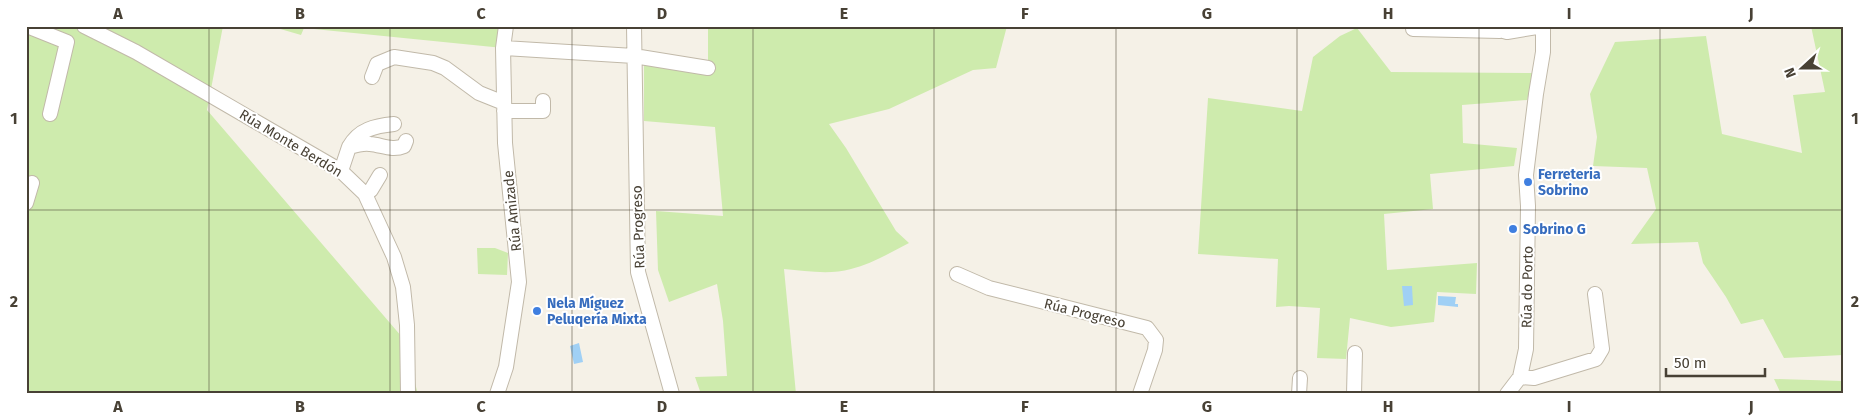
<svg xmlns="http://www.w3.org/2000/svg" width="1869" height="420" font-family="'Fira Sans',sans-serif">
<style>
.green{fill:#ceebad}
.water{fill:#a0d0f5}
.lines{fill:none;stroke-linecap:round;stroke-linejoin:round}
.minor-casing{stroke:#c1b9a9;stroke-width:16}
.minor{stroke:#fff;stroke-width:14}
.grid{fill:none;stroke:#484135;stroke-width:1;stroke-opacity:0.55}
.shop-dot{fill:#3f7fe0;stroke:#fff;stroke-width:2}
.labels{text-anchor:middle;stroke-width:4;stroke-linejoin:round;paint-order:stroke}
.street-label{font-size:14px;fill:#484135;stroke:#fff}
.shop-label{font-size:14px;font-weight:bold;fill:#366cbe;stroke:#fff;text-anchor:start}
.neatline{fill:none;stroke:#484135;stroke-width:2}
.grid-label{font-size:16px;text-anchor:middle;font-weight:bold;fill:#484135}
</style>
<rect width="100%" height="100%" fill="#f5f1e7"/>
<path class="green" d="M26,26H223L207,110L402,337L418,394H26Z
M270,26H506L503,48L304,28L301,35Z
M708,26H1007L996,68L973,70L889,109L829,124L846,148L896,231L909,243C890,253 871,264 851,269C830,275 806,271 784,269L796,394H701L695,377L727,376L723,321L717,284L669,302L658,270L656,211L723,216L715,127L644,121V63L708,68Z
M1811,26H1843V355L1784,358L1763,319L1741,324L1726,297L1703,263L1698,242L1631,244L1656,209L1647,168L1593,166L1597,137L1590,94L1615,42L1706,36L1722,134L1802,153L1793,95L1825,92Z
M1357,28L1391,72L1534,73L1527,100L1462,105L1463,143L1517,148L1514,166L1430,174L1433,209L1384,214L1387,270L1477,263L1476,294L1437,292L1434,322L1391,327L1350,318L1346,359L1317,358L1320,308L1289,306L1276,307L1278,259L1198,254L1208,98L1302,111L1313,57L1340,36Z
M477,248H495L508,253L507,275L478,274Z
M1774,379L1843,381V394H1781Z"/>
<path class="water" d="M1402,286H1412L1413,305L1404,306Z
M1438,296L1456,297L1455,304H1458V307L1438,305Z
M579,343L583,362L574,364L570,346Z"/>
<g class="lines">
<defs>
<path id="minor" d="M27,26L67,42L50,114
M84,26L136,52L341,171L365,194L394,257L403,287L407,325L408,394
M634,26L638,272L672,394
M1493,28L1507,32L1543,26
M1413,29L1500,31
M503,48L634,56L708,68
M372,77L377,64L394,57L433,63L445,68L479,93L504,103
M504,111H543V101
M349,147C359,129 375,126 394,124
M341,171L349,147C356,145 363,143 370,144C382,145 392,151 404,146L406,141
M365,194L371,190L380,175
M26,203L32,183
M957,274L989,288L1147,328L1156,340L1155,350L1140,394
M1520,377L1534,378L1596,359L1602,349L1595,294
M497,394L506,367L519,282L505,143L503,48L506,26
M1299,394L1300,378
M1354,394L1355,353
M1507,394L1520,377L1526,349L1528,206L1526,175L1536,94L1543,52V26"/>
</defs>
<use href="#minor" class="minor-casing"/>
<use href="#minor" class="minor"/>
</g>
<path class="grid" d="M209,26V394M390,26V394M572,26V394M753,26V394M934,26V394M1116,26V394M1297,26V394M1479,26V394M1660,26V394M26,210H1843"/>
<g class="shop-dot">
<circle cx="1528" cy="182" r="5"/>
<circle cx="1513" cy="229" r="5"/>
<circle cx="537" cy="311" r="5"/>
</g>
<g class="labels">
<g class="street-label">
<text transform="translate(291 143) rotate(31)" y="5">Rúa Monte Berdón</text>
<text transform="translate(512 211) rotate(-96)" y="5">Rúa Amizade</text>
<text transform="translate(638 227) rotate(-92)" y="5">Rúa Progreso</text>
<text transform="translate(1527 287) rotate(-89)" y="5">Rúa do Porto</text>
<text transform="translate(1085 313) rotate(14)" y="5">Rúa Progreso</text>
</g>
<g class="shop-label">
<text x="1538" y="179">Ferreteria<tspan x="1538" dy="16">Sobrino</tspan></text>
<text x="1523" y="234">Sobrino G</text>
<text x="547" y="308">Nela Míguez<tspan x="547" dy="16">Peluqería Mixta</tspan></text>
</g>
</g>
<rect width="1869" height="420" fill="none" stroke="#ffffff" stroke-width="55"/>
<g transform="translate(1802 68) rotate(249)" stroke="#ffffff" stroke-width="4" paint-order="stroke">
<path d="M0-4L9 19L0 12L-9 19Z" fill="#484135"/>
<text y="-8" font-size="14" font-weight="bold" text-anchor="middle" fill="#484135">N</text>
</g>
<path d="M1666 368v8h99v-8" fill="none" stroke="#484135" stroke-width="2.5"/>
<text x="1674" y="368" font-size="15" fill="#484135" stroke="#ffffff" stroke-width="4" paint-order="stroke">50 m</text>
<rect x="28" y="28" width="1814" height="364" class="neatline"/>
<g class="grid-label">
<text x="118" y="19">A</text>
<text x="300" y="19">B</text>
<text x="481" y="19">C</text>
<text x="662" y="19">D</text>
<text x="844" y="19">E</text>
<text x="1025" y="19">F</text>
<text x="1207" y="19">G</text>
<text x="1388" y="19">H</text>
<text x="1569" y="19">I</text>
<text x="1751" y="19">J</text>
<text x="14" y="124">1</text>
<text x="1855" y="124">1</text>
<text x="14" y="307">2</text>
<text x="1855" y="307">2</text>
<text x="118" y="412">A</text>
<text x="300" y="412">B</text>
<text x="481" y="412">C</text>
<text x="662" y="412">D</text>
<text x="844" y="412">E</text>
<text x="1025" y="412">F</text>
<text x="1207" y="412">G</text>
<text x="1388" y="412">H</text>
<text x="1569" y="412">I</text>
<text x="1751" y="412">J</text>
</g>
</svg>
